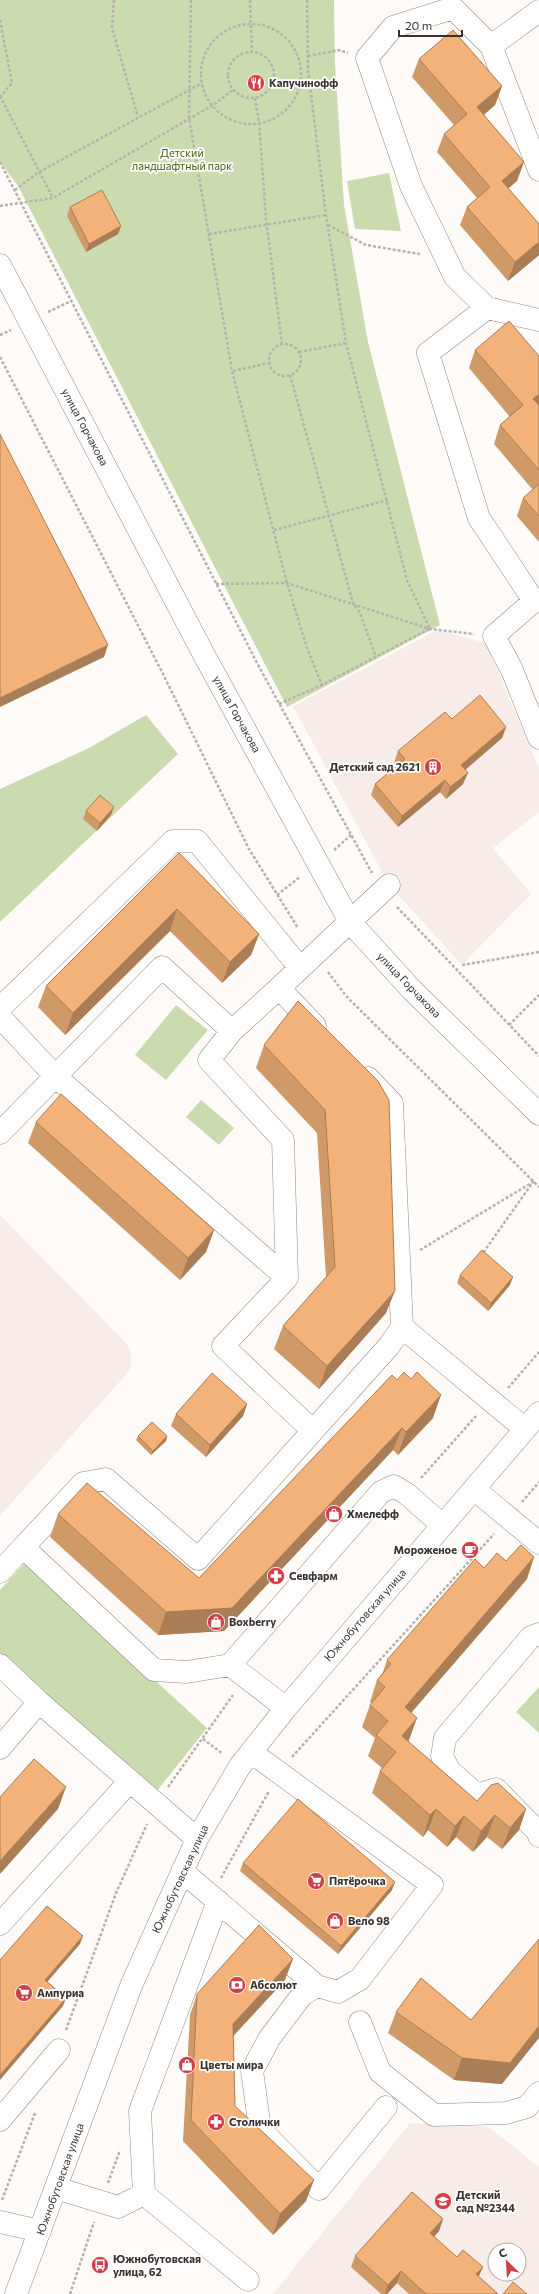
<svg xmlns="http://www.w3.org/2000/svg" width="539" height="2294" font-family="Commissioner,sans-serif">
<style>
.built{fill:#f8ece8;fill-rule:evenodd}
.green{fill:#cadcaf}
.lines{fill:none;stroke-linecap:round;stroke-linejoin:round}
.minor-casing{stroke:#98857d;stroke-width:23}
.path{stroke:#b6b1ae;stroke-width:2.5;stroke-dasharray:3 2;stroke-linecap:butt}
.minor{stroke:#fff;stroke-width:22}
.wall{fill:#d09968}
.shaded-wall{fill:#a97d55}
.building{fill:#f2b279;stroke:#a97d55}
.labels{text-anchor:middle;stroke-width:3.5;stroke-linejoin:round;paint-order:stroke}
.poi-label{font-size:11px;font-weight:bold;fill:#39312d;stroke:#fff;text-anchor:start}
.park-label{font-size:11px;fill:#475e09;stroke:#fff}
.street-label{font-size:11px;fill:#39312d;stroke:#fff}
</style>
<rect width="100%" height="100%" fill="#fffbf9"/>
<path class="built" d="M437,630L486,643L539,769V812L493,848L531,894L462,965L389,885L293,706Z
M0,1215L126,1343L130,1349L131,1359L130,1370L0,1516Z
M410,2123L489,2127L539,2167V2294H273ZM495,2250H519V2274H495Z"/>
<path class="green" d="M0,0H334L335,64L344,205L368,342L440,625L287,707L18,186L0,162Z
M389,173L401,231L355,229L347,181Z
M146,715L178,754L0,922V789L89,748Z
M176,1005L208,1030L166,1080L135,1055Z
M201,1100L234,1128L219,1145L186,1117Z
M26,1562L207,1728L157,1791L0,1653V1590Z
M539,1687V1733L516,1712Z"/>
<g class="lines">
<defs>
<path id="minor" d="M539,11L491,46L539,170
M491,46L453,8L393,27L367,58L411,186L455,277L487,308L428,353L479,518L534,601
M0,265L203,653L350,922L412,990L539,1114
M487,308L539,320
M539,600L534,601L494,636L512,670L539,738
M279,988L232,1031L209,1060L283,1140L287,1278L223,1346L313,1431
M0,1008L173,841H197L300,968
M0,1017L56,1077L287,1278
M315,1026L279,988L389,885
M0,1133L162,967L232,1031
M402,1327L525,1429
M474,1489L539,1543
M23,1547L154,1670L187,1672L230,1665
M0,1572L83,1483L106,1479L198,1559L389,1346L402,1327L392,1103L368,1078
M539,1634L531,1637L445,1738L442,1756L449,1770L477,1795L496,1789L538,1832L539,1836
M0,1665L39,1702
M286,1708L230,1665L381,1492L394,1486L407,1494L442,1525
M0,1748L39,1702L197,1839
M182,1871L317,1986L338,1992L360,1979L432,1885L251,1752
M218,1901L140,2111L144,2194L248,2280
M0,1924L130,1781
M317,1986L302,1995L269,2039L252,2071L260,2129L319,2189L386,2107
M360,2022L380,2072L434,2115L506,2113L527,2107L539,2093
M0,2120L59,2050
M56,2188L118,2207L144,2194
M0,2222L40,2231
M16,2294L131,1986L197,1839L240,1766L286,1708L539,1413"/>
</defs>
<use href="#minor" class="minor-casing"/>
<path class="path" d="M114,0L112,28L138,117
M191,0L189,118L232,371L287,583L307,648L322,685
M250,0L252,51
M307,0L308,70L326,215L346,343L407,580L430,629
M0,20L12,83L1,96
M201 74a50 50 0 1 1 100 0a50 50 0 1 1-100 0Z
M228 75a23 23 0 1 1 46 0a23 23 0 1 1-46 0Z
M308,56L339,50L348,53
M0,96L53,198
M255,98L259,123L266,219L282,344
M0,162L257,663L372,873
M15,190L39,172L202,83
M0,206L53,198L213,105L233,90
M328,225L366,245L420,254
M209,234L326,215
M48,312L71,301
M0,335L11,330
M269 360a16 16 0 1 1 32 0a16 16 0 1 1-32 0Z
M299,352L346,343
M0,357L163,674L249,849L298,928
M233,371L269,363
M290,375L353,603L360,613L376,657
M274,530L388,500
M216,584L287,583L430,629L474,634
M279,704L322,685L429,629
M334,850L351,835
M277,895L300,877
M397,907L539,1056
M462,965L539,952
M328,972L347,997L539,1187
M509,1025L539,995
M420,1250L533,1182L483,1253
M508,1388L539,1352
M421,1478L476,1416
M522,1502L539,1482
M203,1739L223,1754
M292,1757L494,1534
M168,1787L233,1695
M221,1878L269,1791
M66,2030L116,1893L147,1824
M108,2183L120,2150
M2,2200L35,2113
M70,2294L94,2222"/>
<use href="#minor" class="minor"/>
</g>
<path class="wall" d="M419,59L502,86L495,105L484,115L517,181L508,188L539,224V255L508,281L460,225L467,207L477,198L437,152L444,134L454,125L412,77Z
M70,207L121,226L118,234L86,252L67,216Z
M475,350L539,356V542L517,516L523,498L533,490L494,444L500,425L510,417L469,368Z
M452,719L506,727L502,738L465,770L463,784L446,799L440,792L398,827L371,795L375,784L397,766L394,763L398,751Z
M86,811L111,815L97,831L83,819Z
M179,853L259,934L251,955L222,983L170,931L65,1035L38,1007L46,986Z
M298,1001L386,1313L319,1389L274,1349L283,1326L326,1277L317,1133L256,1068L264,1045Z
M36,1122L214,1230L206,1252L180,1280L28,1143Z
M460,1275L510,1285L488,1311L457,1283Z
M392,1375L433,1418L398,1455L393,1450L224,1631L158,1635L50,1537L58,1514L199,1578Z
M247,1404L243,1416L206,1457L171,1426L176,1414Z
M138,1436H167L166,1441L151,1455L136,1440Z
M484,1568L527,1579L411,1713L409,1740L408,1741L477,1801L526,1809L519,1830L502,1849L487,1837L473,1852L456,1837L447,1847L428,1830L423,1837L372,1793L380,1771L382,1768L368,1756L375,1738L362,1727L370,1705L372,1703L370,1702L377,1680L382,1675L387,1660Z
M243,1863L392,1890L338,1954L240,1871Z
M285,1980L233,2036L235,2106L306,2201L273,2235L183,2141L190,2015L197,1994Z
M396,2012L502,2084L454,2080L388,2033Z
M443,2219L439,2231L434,2237L498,2294H409L397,2283L387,2294H381L351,2267L355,2256Z"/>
<path class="shaded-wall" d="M502,86L495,105L470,126L477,107Z
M524,162L517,181L495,200L502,181Z
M121,226L118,234L86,252L89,244Z
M539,242V255L508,281L515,262Z
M539,394V406L533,399Z
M108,645L104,657L0,707V698Z
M506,727L502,738L457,777L461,765Z
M468,773L463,784L446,799L450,787Z
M445,780L440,792L398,827L402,816Z
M114,807L111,815L97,831L100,823Z
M177,909L170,931L65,1035L73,1013Z
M259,934L251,955L222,983L230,962Z
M214,1230L206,1252L180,1280L188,1258Z
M513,1277L510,1285L488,1311L491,1303Z
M395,1291L386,1313L319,1389L327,1366Z
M441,1395L433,1418L398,1455L406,1432Z
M247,1404L243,1416L206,1457L210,1445Z
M402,1428L393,1450L224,1631L158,1635L166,1612Z
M167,1436L166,1441L151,1455L153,1451Z
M534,1557L527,1579L397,1729L405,1707Z
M417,1718L409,1740L394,1757L402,1736Z
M66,1787L58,1809L0,1874V1861Z
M436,1809L428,1830L423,1837L430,1815Z
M526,1809L519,1830L502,1849L510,1828Z
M495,1815L487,1837L473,1852L481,1831Z
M464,1816L456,1837L447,1847L455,1826Z
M395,1882L392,1890L338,1954L341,1946Z
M83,1936L80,1944L42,1988L45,1980Z
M293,1959L285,1980L225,2045L233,2024Z
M66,1998L63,2006L0,2080V2075Z
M539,2026V2038L502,2084L454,2080L462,2058Z
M314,2180L306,2201L273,2235L280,2214Z
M443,2219L439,2231L426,2245L430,2233Z
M483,2267L478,2278L476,2274Z
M401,2271L397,2283L387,2294H385L388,2285Z"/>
<path class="building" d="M453,30L502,86L477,107L524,162L502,181L539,224V242L515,262L467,207L490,187L444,134L467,114L419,59Z
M102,190L121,226L89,244L70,207Z
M509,321L539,356V394L533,399L539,405V470L500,425L523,405L475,350Z
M0,434L108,645L0,698Z
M539,484V516L523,498Z
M480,695L506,727L461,765L468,773L450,787L445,780L402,816L375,784L405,759L398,751L445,712L452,719Z
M100,795L114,807L100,823L86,811Z
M179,853L259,934L230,962L177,909L73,1013L46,986Z
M298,1001L378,1081L389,1100L395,1291L327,1366L283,1326L335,1267L325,1110L264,1045Z
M61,1094L214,1230L188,1258L36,1122Z
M482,1250L513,1277L491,1303L460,1275Z
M404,1372L411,1379L417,1372L441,1395L406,1432L402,1428L232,1608L166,1612L58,1514L87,1483L199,1578L392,1375L397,1380Z
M212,1373L247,1404L210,1445L176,1414Z
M152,1422L167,1436L153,1451L138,1436Z
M521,1545L534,1557L405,1707L417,1718L402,1736L477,1801L491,1785L498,1783L526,1809L510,1828L495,1815L481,1831L464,1816L455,1826L436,1809L430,1815L380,1771L396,1752L376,1735L388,1721L370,1705L385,1687L377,1680L391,1664L387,1660L475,1559L484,1568L497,1553L506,1561Z
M34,1759L66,1787L0,1861V1797Z
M298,1799L395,1882L341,1946L243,1863Z
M47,1906L83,1936L45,1980L66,1998L0,2075V1960Z
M259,1925L293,1959L233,2024L235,2106L314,2180L280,2214L191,2120L197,1994Z
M539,1939V2026L510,2063L462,2058L396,2012L421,1978L471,2020Z
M412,2192L443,2219L430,2233L457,2257L463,2250L483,2267L476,2274L498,2294H426L401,2271L388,2285L355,2256Z
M513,2282L527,2294H503Z"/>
<defs>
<symbol id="restaurant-disc" viewBox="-11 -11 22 22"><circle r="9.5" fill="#d04049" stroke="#fff"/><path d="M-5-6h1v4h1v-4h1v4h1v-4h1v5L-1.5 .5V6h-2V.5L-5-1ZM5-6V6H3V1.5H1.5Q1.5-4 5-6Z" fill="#fff"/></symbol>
<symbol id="building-disc" viewBox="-11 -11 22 22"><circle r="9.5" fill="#d04049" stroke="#fff"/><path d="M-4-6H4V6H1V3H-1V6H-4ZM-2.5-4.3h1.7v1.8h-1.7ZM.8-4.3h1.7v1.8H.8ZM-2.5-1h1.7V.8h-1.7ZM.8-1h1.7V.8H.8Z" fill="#fff"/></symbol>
<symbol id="shop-disc" viewBox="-11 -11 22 22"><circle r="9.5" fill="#d04049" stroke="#fff"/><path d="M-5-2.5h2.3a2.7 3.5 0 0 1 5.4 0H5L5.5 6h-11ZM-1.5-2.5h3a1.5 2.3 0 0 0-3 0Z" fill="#fff"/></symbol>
<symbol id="cafe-disc" viewBox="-11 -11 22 22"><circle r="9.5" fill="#d04049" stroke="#fff"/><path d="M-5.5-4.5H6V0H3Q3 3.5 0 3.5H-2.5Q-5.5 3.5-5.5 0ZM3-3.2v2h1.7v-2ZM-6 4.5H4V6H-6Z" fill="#fff"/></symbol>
<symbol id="pharmacy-disc" viewBox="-11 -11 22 22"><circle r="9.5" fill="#d04049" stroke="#fff"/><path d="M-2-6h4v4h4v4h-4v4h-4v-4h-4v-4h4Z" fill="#fff"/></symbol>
<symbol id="supermarket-disc" viewBox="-11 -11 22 22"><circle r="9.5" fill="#d04049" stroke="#fff"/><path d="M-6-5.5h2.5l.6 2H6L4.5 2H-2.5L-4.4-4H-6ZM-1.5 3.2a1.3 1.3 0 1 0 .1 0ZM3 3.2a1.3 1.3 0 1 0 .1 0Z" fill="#fff"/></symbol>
<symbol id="bank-disc" viewBox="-11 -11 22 22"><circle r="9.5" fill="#d04049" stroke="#fff"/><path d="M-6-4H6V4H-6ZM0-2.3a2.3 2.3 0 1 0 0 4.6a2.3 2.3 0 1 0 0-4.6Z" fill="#fff"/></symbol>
<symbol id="school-disc" viewBox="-11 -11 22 22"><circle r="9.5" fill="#d04049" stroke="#fff"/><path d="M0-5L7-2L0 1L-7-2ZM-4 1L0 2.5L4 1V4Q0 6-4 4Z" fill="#fff"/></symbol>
<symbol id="bus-disc" viewBox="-11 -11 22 22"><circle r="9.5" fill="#d04049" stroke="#fff"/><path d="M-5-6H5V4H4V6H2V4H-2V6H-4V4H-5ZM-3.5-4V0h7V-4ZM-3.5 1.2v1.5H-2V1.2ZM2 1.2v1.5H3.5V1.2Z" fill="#fff"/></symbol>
</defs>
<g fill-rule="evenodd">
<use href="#restaurant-disc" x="246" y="73" width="20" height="20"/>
<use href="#building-disc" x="423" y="757" width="20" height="20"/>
<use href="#shop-disc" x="324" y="1504" width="20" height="20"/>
<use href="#cafe-disc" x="460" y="1540" width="20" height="20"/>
<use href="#pharmacy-disc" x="266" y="1566" width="20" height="20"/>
<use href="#shop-disc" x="206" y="1612" width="20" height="20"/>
<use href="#supermarket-disc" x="306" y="1871" width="20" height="20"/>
<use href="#shop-disc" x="325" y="1911" width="20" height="20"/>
<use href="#bank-disc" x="227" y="1975" width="20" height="20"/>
<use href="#supermarket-disc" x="14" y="1983" width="20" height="20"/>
<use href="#shop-disc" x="177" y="2055" width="20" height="20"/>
<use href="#pharmacy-disc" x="206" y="2112" width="20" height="20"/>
<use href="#school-disc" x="433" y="2191" width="20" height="20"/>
<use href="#bus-disc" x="90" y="2255" width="20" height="20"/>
</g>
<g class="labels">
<g class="poi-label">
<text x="269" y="87">Капучинофф</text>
<text x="420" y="771" text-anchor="end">Детский сад 2621</text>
<text x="347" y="1518">Хмелефф</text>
<text x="457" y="1554" text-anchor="end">Мороженое</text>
<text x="289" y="1580">Севфарм</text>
<text x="229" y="1626">Boxberry</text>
<text x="329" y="1885">Пятёрочка</text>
<text x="348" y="1925">Вело 98</text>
<text x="250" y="1989">Абсолют</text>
<text x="37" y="1997">Ампуриа</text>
<text x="200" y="2069">Цветы мира</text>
<text x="229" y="2126">Столички</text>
<text x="456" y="2199">Детский<tspan x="456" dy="13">сад №2344</tspan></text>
<text x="113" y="2263">Южнобутовская<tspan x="113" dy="13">улица, 62</tspan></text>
</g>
<g class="park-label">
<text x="182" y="157">Детский<tspan x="182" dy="13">ландшафтный парк</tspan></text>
</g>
<g class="street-label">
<text transform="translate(85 427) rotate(62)" y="4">улица Горчакова</text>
<text transform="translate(237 714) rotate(61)" y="4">улица Горчакова</text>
<text transform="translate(409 985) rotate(46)" y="4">улица Горчакова</text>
<text transform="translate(365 1615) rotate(-49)" y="4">Южнобутовская улица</text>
<text transform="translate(180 1879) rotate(-65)" y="4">Южнобутовская улица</text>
<text transform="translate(60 2179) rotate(-70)" y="4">Южнобутовская улица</text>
</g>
</g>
<g transform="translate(507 2262) rotate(335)"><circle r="19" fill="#ffffff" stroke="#b0adab"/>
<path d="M0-3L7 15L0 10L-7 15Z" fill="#d04049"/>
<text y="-6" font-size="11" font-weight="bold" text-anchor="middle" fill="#39312d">С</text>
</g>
<path d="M399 30v6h63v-6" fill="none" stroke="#39312d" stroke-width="2"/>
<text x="405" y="30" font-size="12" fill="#39312d" stroke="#ffffff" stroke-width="3" paint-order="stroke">20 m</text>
</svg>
